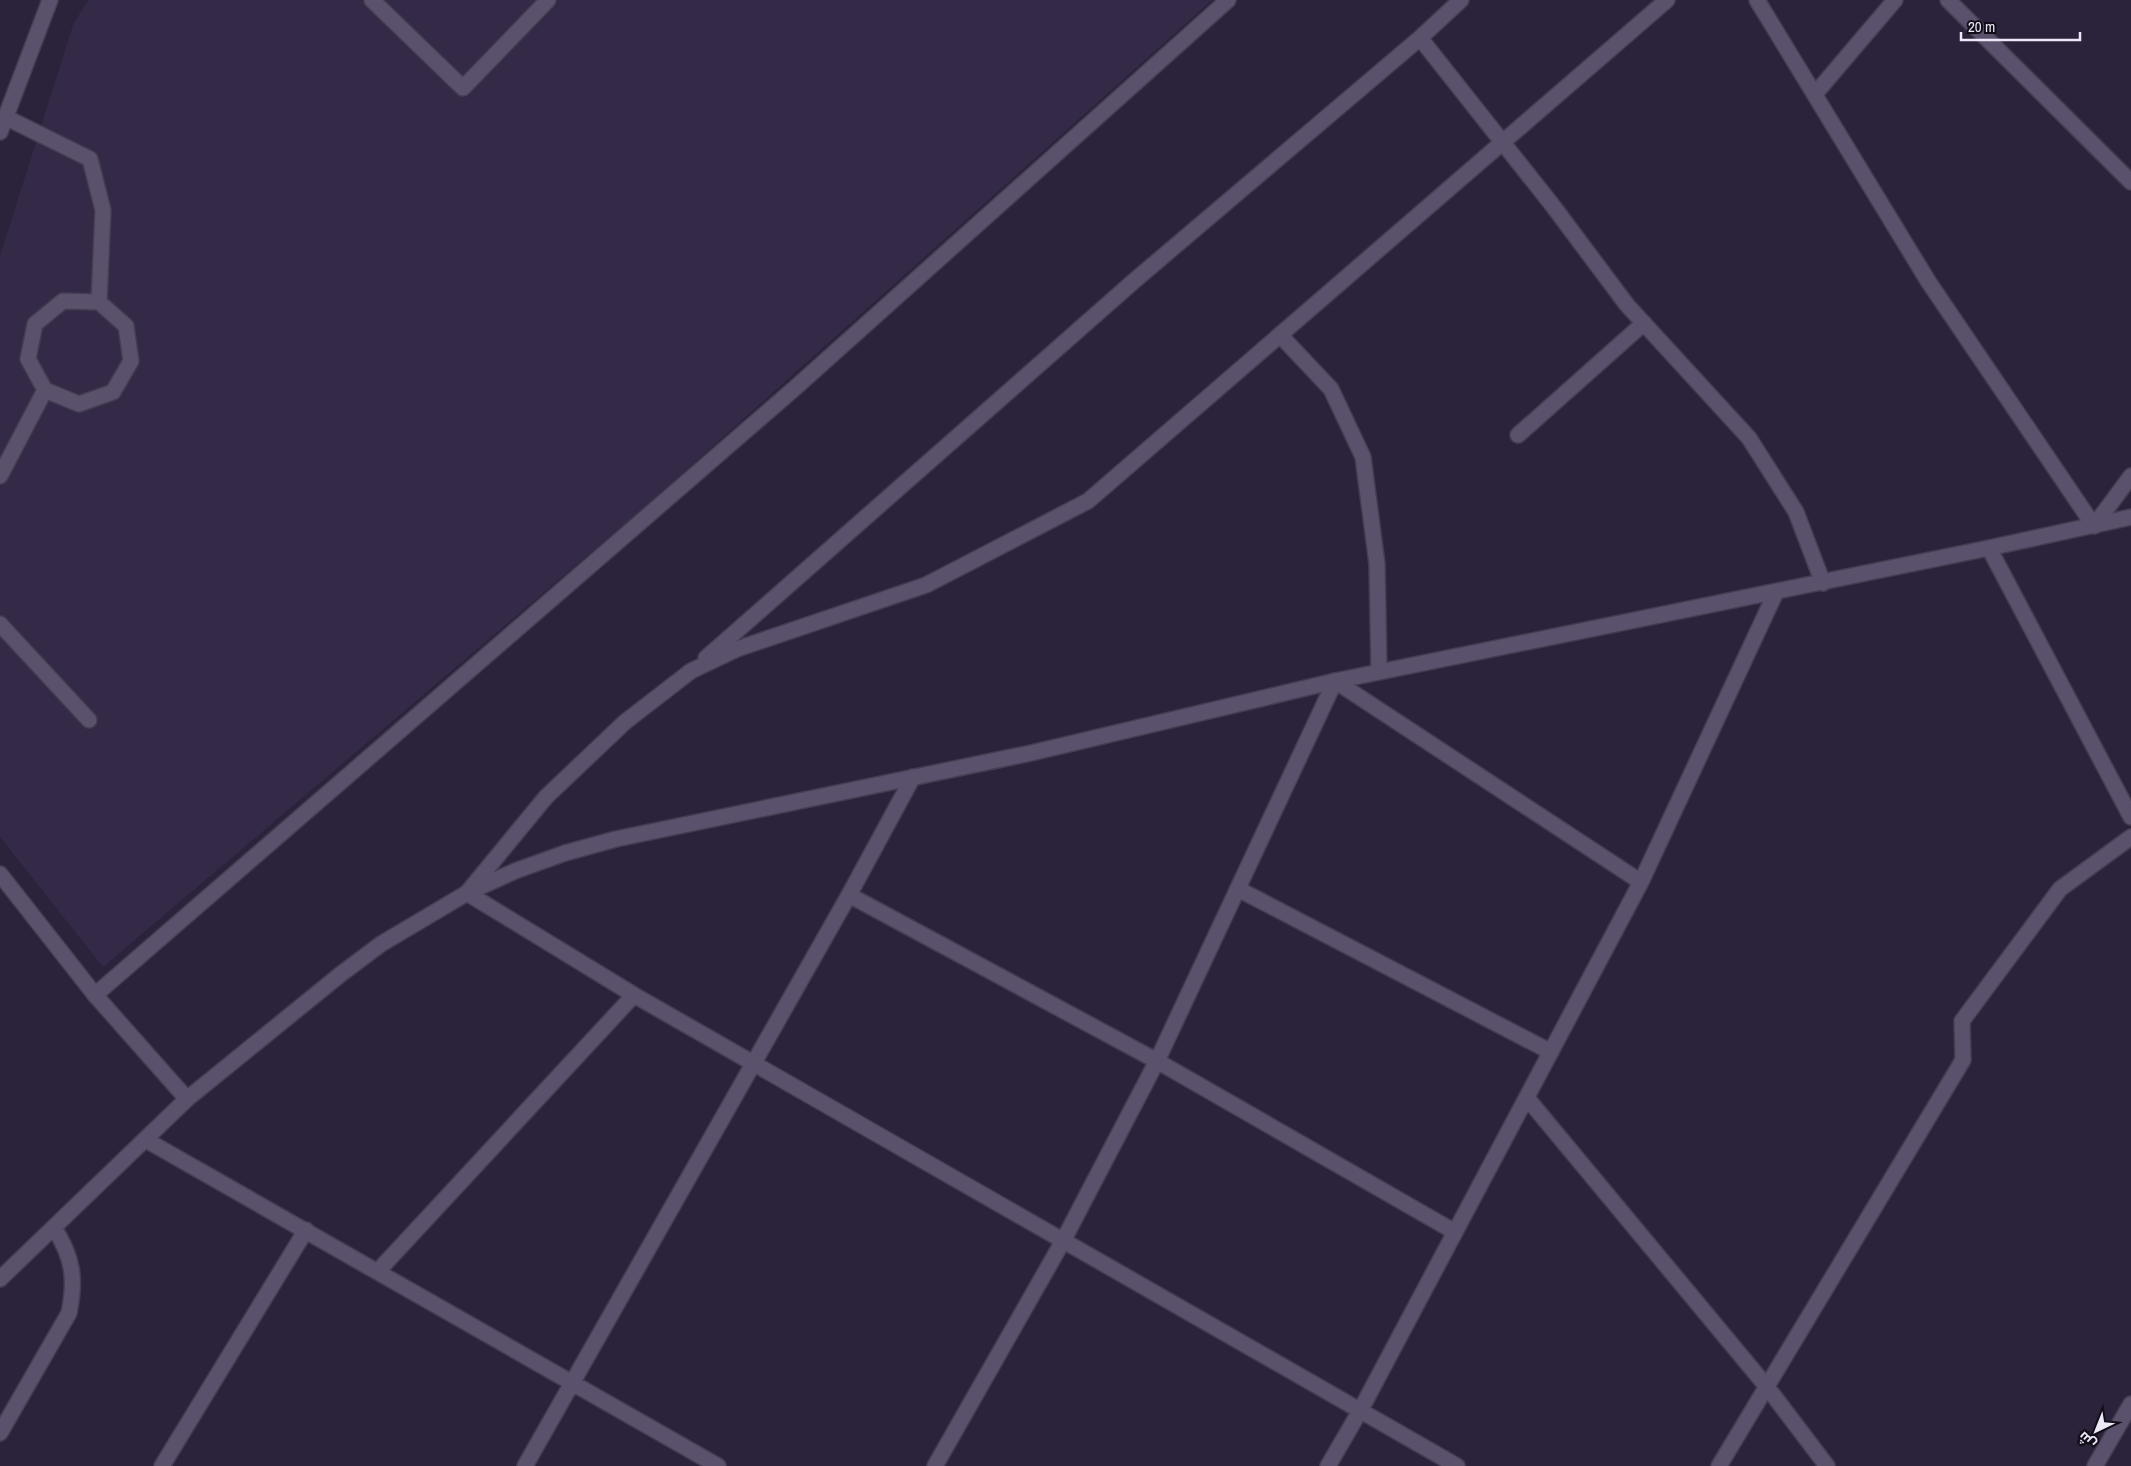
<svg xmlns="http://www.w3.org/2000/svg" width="2131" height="1466" font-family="'Archivo Narrow',Cairo,sans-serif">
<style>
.built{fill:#352948}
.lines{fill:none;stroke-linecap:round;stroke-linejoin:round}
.lane-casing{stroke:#443c50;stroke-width:18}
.street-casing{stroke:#443c50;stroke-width:18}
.secondary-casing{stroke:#443c50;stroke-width:18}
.lane{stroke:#5a516d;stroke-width:15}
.street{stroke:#5a516d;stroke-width:15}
.secondary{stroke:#5a516d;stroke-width:15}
</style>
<rect width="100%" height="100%" fill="#2b223b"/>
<path class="built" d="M89,0H1212L655,498L103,967L0,837V256L74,22Z"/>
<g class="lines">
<defs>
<path id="lane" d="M372,0L463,88L548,0
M5,117L90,159L103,210L99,302
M63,301L99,302L126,326L131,361L113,392L79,404L45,390L28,359L35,324Z
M0,476L45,390
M0,624L89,720"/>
<path id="street" d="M1757,0L1928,281L2094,526L2131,476
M1948,0L2131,182
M1420,38L1553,206L1627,305L1749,438L1796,512L1823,583
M1815,94L1895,0
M0,132L50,0
M1280,335L1331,389L1363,457L1377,564L1379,672
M1518,435L1644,323
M1989,548L2131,817
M706,658L1134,281L1420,38L1461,0
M0,874L95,995L187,1099
M1238,889L1551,1052
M849,895L1157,1061L1455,1232
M95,995L795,388L1228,0
M1527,1098L1767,1387L1827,1466
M146,1140L718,1466
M378,1271L634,995
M0,1433L69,1313C76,1279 73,1257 54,1228
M162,1466L306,1230
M525,1466L849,895L913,777
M935,1466L1063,1241L1157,1061L1335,681L1641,882
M1328,1466L1360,1411L1641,882L1776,592
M1457,1466L634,995L467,893L546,797L625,722L691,671L737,649L926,585L1088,501L1667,0
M1719,1466L1963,1060L1962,1021L2060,889L2131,837
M2095,1466L2131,1404"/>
<path id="secondary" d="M0,1279L187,1099L341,974L381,944L467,893L515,871L565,853L616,839L1031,753L1335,681L1989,548L2131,517"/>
</defs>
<use href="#lane" class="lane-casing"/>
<use href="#street" class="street-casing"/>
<use href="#secondary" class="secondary-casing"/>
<use href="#lane" class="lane"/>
<use href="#street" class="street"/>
<use href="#secondary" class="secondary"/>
</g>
<g transform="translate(2096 1431) rotate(223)" stroke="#120e19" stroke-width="4" paint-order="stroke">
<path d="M0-4L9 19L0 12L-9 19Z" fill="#ede8f8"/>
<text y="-8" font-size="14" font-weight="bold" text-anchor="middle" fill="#ede8f8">ش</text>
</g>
<path d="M1961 32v8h119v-8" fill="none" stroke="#ede8f8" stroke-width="2.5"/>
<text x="1968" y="32" font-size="15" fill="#ede8f8" stroke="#120e19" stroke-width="4" paint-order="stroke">20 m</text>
</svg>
